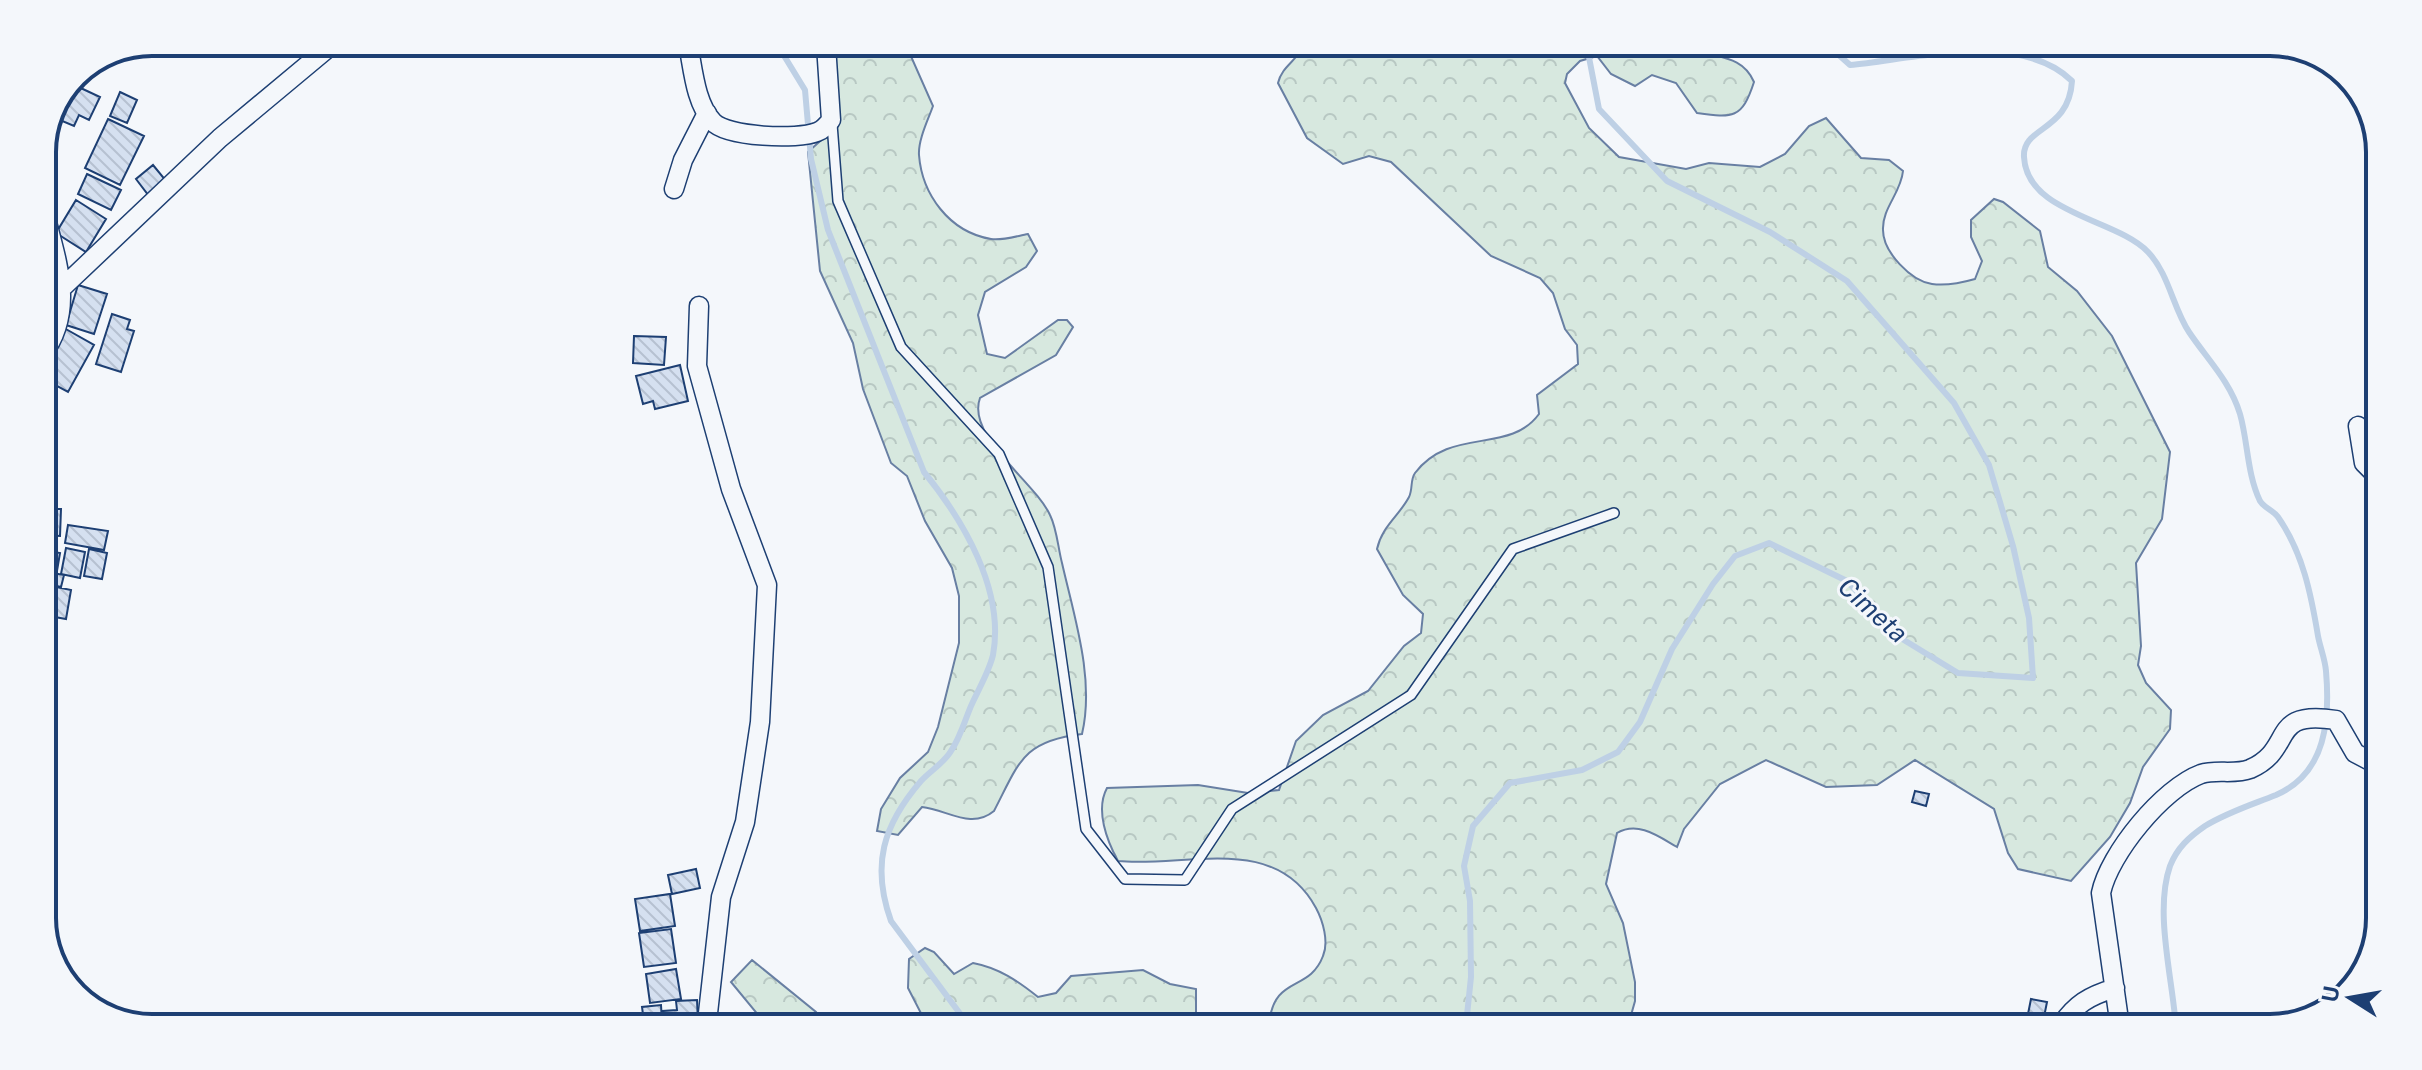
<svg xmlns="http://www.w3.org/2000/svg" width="2422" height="1070" font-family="'Public Sans',sans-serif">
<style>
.forest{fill:url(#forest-crowns);stroke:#687fa3;stroke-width:2}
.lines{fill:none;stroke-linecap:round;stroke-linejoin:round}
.stream{stroke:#bed0e5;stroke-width:6}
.building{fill:url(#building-back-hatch);stroke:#1d3f73;stroke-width:2}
.service-casing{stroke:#1d3f73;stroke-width:12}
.minor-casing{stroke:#1d3f73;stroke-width:21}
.service{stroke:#f4f7fb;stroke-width:9}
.minor{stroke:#f4f7fb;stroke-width:18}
.labels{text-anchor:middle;stroke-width:6;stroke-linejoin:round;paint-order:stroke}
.water-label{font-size:26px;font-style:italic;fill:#1d3f73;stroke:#f4f7fb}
.rim{fill:none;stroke:#1d3f73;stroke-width:4}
</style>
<defs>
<pattern id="forest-crowns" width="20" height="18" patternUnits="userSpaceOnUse" patternTransform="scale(2)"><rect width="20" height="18" fill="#d7e8df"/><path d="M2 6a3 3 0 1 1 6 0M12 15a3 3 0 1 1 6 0" fill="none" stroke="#b8c8c3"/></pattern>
<pattern id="building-back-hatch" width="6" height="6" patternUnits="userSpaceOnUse" patternTransform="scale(2)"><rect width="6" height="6" fill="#d5e0f0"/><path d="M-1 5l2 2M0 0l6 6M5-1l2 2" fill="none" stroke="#b6c1d1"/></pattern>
</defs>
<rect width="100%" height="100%" fill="#f4f7fb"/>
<path class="forest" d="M815,45H906L933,106C928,120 918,140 919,155C922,194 949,232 991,239C1001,241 1017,236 1028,234L1037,251L1026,267L985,292L978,315L987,354L1005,358L1058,320H1067L1073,327L1056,355L980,398C966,436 1035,482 1050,515C1057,529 1058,548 1062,563C1074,616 1095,679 1082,734C1022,741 1019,763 994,811C971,830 948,810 922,807L898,835L877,831L881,809L900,778L928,752L938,727L959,643V596L952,568L925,521L907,476L891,463L863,389L853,343L820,271L808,152L829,133L830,116Z
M1303,46L1690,48C1713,59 1742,53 1754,82C1742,119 1733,118 1697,113L1676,83L1652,75L1635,86L1611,74L1597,56L1580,61L1567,74L1565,83L1589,128L1619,157L1686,169L1709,163L1760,167L1785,154L1809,126L1826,118L1861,158L1889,160L1903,171C1901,193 1882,208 1883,230C1883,252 1911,281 1932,284C1947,286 1961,283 1975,279L1982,261L1971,237V220L1994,199L2003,202L2040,231L2048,267L2077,291L2112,336L2170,452L2162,519L2136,563L2141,646L2138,665L2146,683L2171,710L2170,729L2143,767L2130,803L2110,837L2071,881L2018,869L2008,853L1994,809L1915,760L1877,785L1826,787L1766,760L1720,784L1684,829L1677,847C1658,836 1638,821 1617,833L1606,884L1623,923L1635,982V1001L1628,1026L1269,1024C1274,974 1309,993 1323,956C1329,942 1323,921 1316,908C1275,832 1185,868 1118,861C1107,841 1095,810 1107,788L1198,785L1248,793L1279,790L1296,741L1323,715L1368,691L1404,646L1421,633L1423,614L1403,595L1377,549C1382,526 1399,516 1409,497C1413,489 1410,480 1415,473C1451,426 1509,455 1539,414L1537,395L1578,364L1577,345L1565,329L1553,293L1540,278L1491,256L1391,162L1369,156L1343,164L1307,138L1278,83C1282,66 1297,61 1303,46Z
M925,948L934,952L954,974L973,963C999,968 1018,981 1038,997L1056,993L1071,976L1143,970L1170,984L1196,989V1024L926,1023L908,988L909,959Z
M752,960L816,1012L823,1023L764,1022L731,982Z"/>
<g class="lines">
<path class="stream" d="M782,44L783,54L805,90L811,159L828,230L924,472C963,520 1005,590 993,655C989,672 978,690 971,706C965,720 960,738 951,751C944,763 930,771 921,781C883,825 871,865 891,921L967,1023
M1831,48L1850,65C1915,59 2020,30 2072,81C2069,132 2022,126 2024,157C2027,214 2117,219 2148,252C2169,274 2173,308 2189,332C2207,359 2230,381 2240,414C2248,442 2247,474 2260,501C2264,508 2273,510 2278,517C2303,553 2311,594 2318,636C2320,647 2325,659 2326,671C2330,718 2327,773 2276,795C2251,805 2228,812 2205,826C2189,837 2177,848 2170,866C2154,912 2173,980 2176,1028
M1466,1025L1471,977L1470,901L1464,866L1473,826L1510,783L1582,770L1618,752L1640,722L1672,649L1713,584L1735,556L1769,543L1847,581L1899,637L1958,673L2033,678L2029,618L2013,546L1989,465L1954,403L1847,281L1770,232L1667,181L1599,109L1587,47"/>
</g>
<path class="building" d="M70,83L100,97L89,120L79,115L74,126L55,118Z
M120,92L137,100L127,123L110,116Z
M108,119L144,136L120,185L85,168Z
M153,165L167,182L149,196L136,179Z
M87,174L121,190L111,210L78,194Z
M76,200L106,219L86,252L56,233Z
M78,285L107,294L94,334L66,325Z
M42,297H48L47,327H42Z
M112,314L130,320L127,329L134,331L121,372L96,364Z
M64,328L94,345L68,392L42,378V367Z
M634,336L666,337L664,365L633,363Z
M680,365L688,401L655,409L653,401L643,404L636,376Z
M42,509H61L60,536L42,535Z
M68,525L108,531L104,550L65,543Z
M66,548L85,552L80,578L61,574Z
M89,549L107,553L102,579L84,576Z
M42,550L60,553L57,571L42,569Z
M42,571L64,575L61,587L42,583Z
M42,584L71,590L66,619L49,616L51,607L42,605Z
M42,607L49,609L44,629H42Z
M1915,791L1929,794L1926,806L1912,802Z
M696,869L700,888L672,894L668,875Z
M670,894L675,926L640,931L635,899Z
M671,929L676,963L644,967L639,933Z
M676,969L681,999L650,1003L646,974Z
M2031,999L2047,1002L2044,1017L2028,1014Z
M697,1000L698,1022H664L663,1011L677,1010L676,1001Z
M661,1005L662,1022H644L642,1007Z
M2016,1015L2048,1019L2047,1027H2015Z"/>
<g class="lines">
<defs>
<path id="service" d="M832,124L838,201L901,347L999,454L1048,567L1086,829L1125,879L1185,880L1232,809L1411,695L1513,549L1614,513"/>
<path id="minor" d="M688,44C693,68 695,103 713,122C727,137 798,140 817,132C823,130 827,125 831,120L826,45
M674,189L683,160L707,113
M42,203C54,254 78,308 42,355
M63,287L220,138L334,43
M699,306L697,366L731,489L767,585L760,722L745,822L721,897L707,1022
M2358,426L2364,463L2377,476
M2060,1027C2075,1004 2089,996 2115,988
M2120,1027L2101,893C2109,854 2163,788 2201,774C2216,769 2235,775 2250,769C2296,749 2267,709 2336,720L2355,753L2374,763"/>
</defs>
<use href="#service" class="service-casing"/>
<use href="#minor" class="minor-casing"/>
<use href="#service" class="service"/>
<use href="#minor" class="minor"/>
</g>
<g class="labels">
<g class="water-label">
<text transform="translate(1873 610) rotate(42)" y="9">Cimeta</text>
</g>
</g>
<path d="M0 0H2422V1070H0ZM152 56H2270A96 96 0 0 1 2366 152V918A96 96 0 0 1 2270 1014H152A96 96 0 0 1 56 918V152A96 96 0 0 1 152 56Z" fill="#f4f7fb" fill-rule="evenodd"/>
<path class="rim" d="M152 56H2270A96 96 0 0 1 2366 152V918A96 96 0 0 1 2270 1014H152A96 96 0 0 1 56 918V152A96 96 0 0 1 152 56Z"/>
<g transform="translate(2350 998) rotate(281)" stroke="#f4f7fb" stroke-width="6" paint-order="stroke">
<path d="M0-6L14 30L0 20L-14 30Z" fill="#1d3f73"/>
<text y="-12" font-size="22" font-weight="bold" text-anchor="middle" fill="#1d3f73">U</text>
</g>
</svg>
